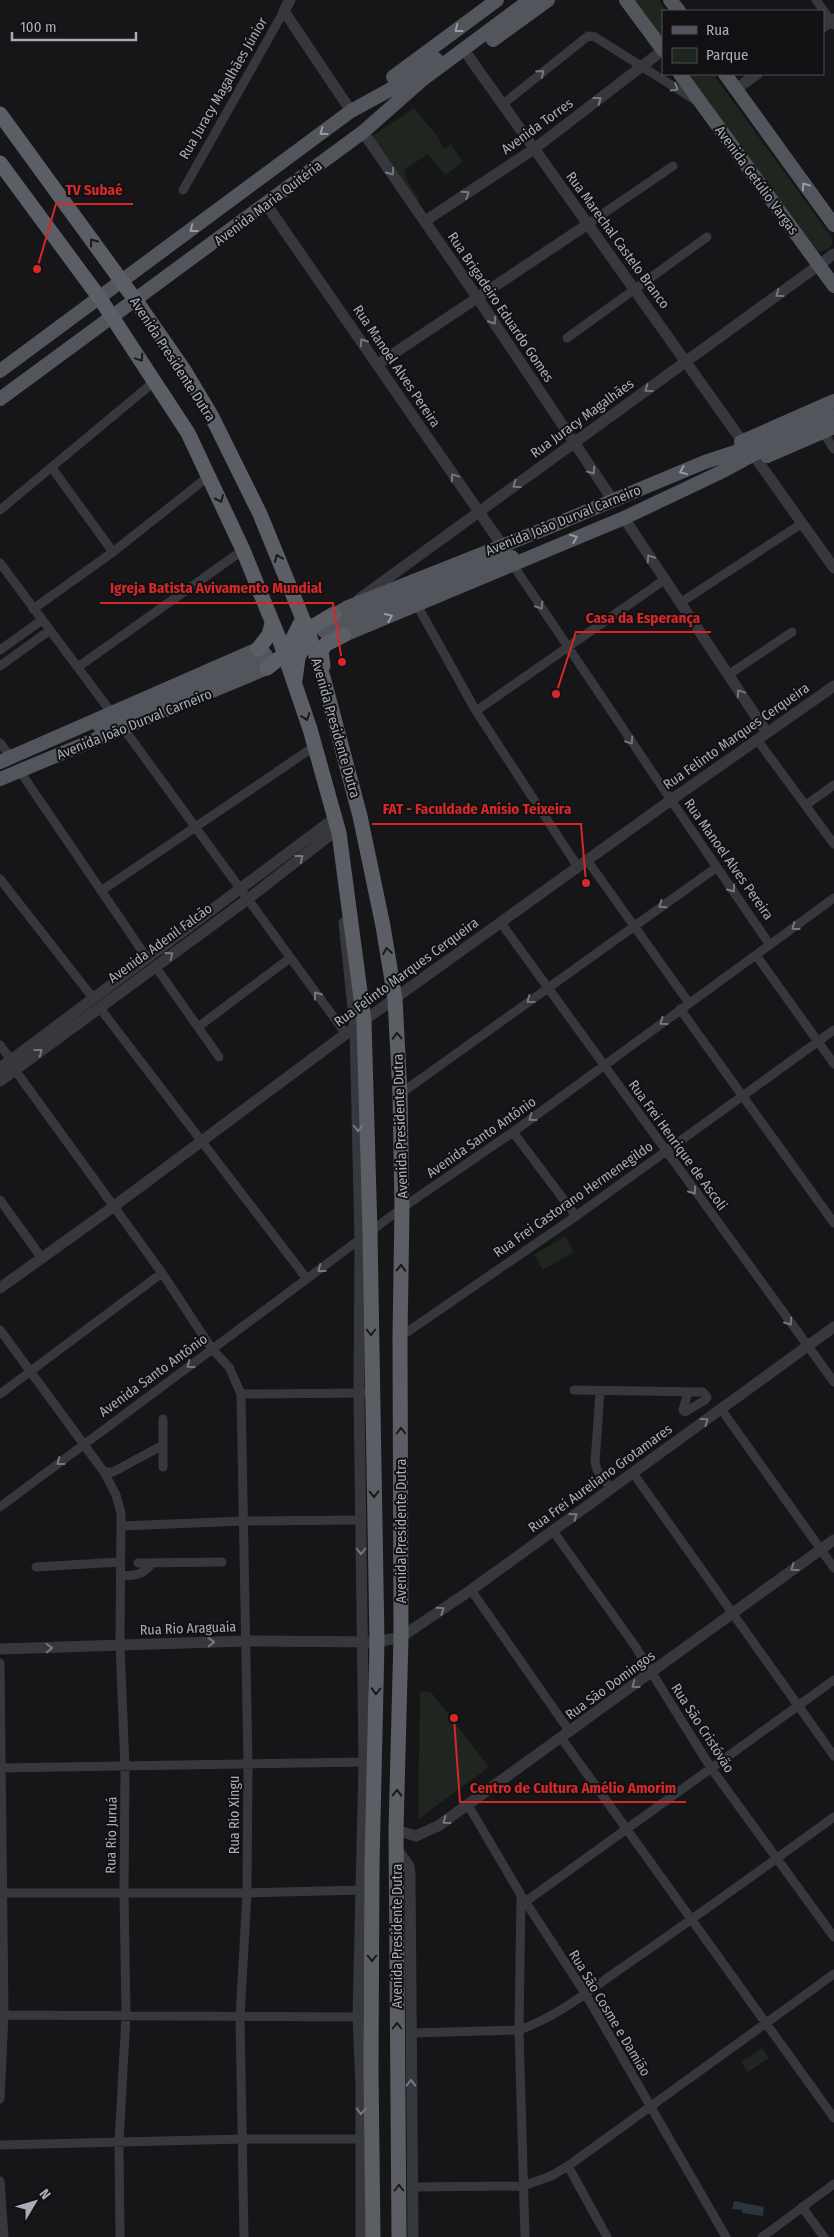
<svg xmlns="http://www.w3.org/2000/svg" width="834" height="2237" font-family="'Fira Sans Condensed',sans-serif">
<style>
.green{fill:#1e261f}
.water{fill:#2c353c}
.lines{fill:none;stroke-linecap:round;stroke-linejoin:round}
.minor{stroke:#37383d;stroke-width:9}
.tertiary{stroke:#37383d;stroke-width:11}
.primary{stroke:#53555c;stroke-width:14}
.trunk{stroke:#5b5e65;stroke-width:15}
.oneway{stroke:#979ba6}
.oneway2{stroke:#757881}
.oneway3{stroke:#18191b}
.labels{text-anchor:middle;stroke-width:4;stroke-linejoin:round;paint-order:stroke}
.street-label{font-size:14px;fill:#a8adb8;stroke:#111113}
.leader{fill:none;stroke:#d62828;stroke-width:2}
.callout-dot{fill:#d62828;stroke:#111113;stroke-width:2}
.callout-label{font-size:15px;text-anchor:middle;font-weight:bold;fill:#d62828;stroke:#111113;stroke-width:4;stroke-linejoin:round;paint-order:stroke}
</style>
<rect width="100%" height="100%" fill="#161618"/>
<path class="green" d="M633,0H659L667,11H663V41Z
M687,74H713L832,238V245L827,250L818,251Z
M414,108L437,136L444,149L451,144L463,162L445,175L428,154L404,170L407,180L420,201L416,203L371,137Z
M565,1236L574,1252L543,1270L534,1255Z
M424,1691L431,1692L489,1767L418,1819L420,1692Z
M762,2048L769,2058L748,2072L741,2062Z"/>
<path class="water" d="M734,2201L764,2207L763,2216L742,2213V2210L732,2209Z"/>
<g class="lines">
<path class="minor" d="M816,0L834,25
M503,104L588,36L595,37L695,100
M183,190L284,11
M588,224L673,166
M567,338L707,237
M823,432L834,449
M52,468L113,552
M0,510L155,381
M0,563L111,712
M513,565L671,800L770,945
M680,603L801,524
M417,605L476,711L578,867
M33,609L113,552L209,476
M0,650L42,620
M0,666L50,630
M78,667L243,550
M728,675L792,632
M476,711L664,580
M124,729L346,1034
M758,741L834,844
M0,743L11,757
M19,770L147,958
M806,805L834,785
M587,860L689,1003
M0,879L93,998
M101,891L315,746
M501,923L834,1382
M756,955L834,1064
M155,966L219,1057
M99,1007L307,1279
M680,1009L834,1223
M198,1027L290,958
M0,1045L11,1060
M15,1070L162,1273L212,1349L229,1367L241,1394L248,1764L247,1893L240,2017L244,2237
M400,1094L717,867
M513,1132L576,1216
M0,1200L41,1257
M0,1330L104,1472L116,1495L121,1513L120,1645L125,1768L124,1894L126,2016L119,2143L120,2237
M400,1337L576,1216L834,1030
M574,1390L703,1392L707,1397L705,1400L685,1412L683,1410L688,1392
M600,1392L595,1462L597,1470L611,1489
M0,1394L162,1273
M241,1394L365,1393
M721,1409L834,1568
M163,1467V1445
M104,1472H113L163,1445V1419
M633,1473L834,1756
M0,1507L402,1208L513,1132L834,898
M122,1526L244,1521L360,1520
M553,1531L635,1646L711,1768L834,1937
M138,1563L222,1562
M36,1567L120,1562
M121,1576C135,1575 143,1576 152,1563
M471,1590L570,1732
M0,1663L4,2015L0,2099
M562,1739L834,2118
M0,1768L364,1762
M468,1805L521,1895L585,1993L726,2237
M0,1893H247L362,1890
M521,1895L519,2030L525,2237
M525,1902L834,1680
M4,2015L364,2017
M412,2033L519,2030C558,2017 592,1988 626,1965C696,1917 765,1867 834,1817
M0,2145L243,2139H360
M568,2166L607,2237
M0,2181L4,2237
M412,2187L523,2186L551,2176L568,2166L834,1974
M802,2207L824,2237
M762,2237L834,2184"/>
<path class="tertiary" d="M290,0L284,11L351,111
M823,27L834,19
M469,57L742,441
M736,89L757,74
M363,132L477,297L612,499
M266,204L502,545
M425,221L534,149L663,50
M378,364L588,224
M757,460L834,568
M624,518L767,733
M359,599L834,254
M344,923L355,1027L360,1240L359,1394L364,1762L358,2017L361,2086V2237
M0,1068L335,818
M0,1081L248,899L338,829
M0,1288L113,1207L355,1027L671,800L834,686
M0,1649L245,1641L377,1642L401,1637L471,1590L834,1327
M396,1830L416,1836L438,1826L834,1540
M396,1848L409,1866L410,1875L413,2237"/>
<path class="primary" d="M626,0L663,50
M670,0L679,11
M493,40L548,0
M680,74L834,286
M725,74L834,225
M393,77L497,0
M0,371L351,111L393,88L436,59
M0,399L363,132L422,80L530,0
M795,432L719,473L624,518L344,635H330L324,631C326,618 337,613 348,607L547,528L705,462L795,432L834,416
M741,442L834,401
M767,456L834,427
M339,625L441,582L512,557
M100,727L256,661
M0,762L258,649C266,653 270,658 267,668L0,779"/>
<path class="trunk" d="M0,114L136,301L184,370L211,415L260,514L309,634L323,677L360,816L383,926L395,999L400,1094L402,1208L400,1337L401,1637L396,1830L399,2237
M0,163L99,297L188,433L243,550L280,641L310,729L339,833L364,1021L370,1232L377,1642L372,1866L371,2070L373,2237
M258,649L269,635L272,623
M323,666L321,651L326,644L344,635
M267,668L285,654L302,620
M295,680L298,658L312,627L334,614"/>
</g>
<defs><path id="oneway-chevron" d="M-2-3.5L2.5 0L-2 3.5" fill="none" stroke-width="1.6" stroke-linecap="round" stroke-linejoin="round" transform="scale(1.25)"/></defs>
<g class="oneway">
<use href="#oneway-chevron" transform="translate(458 29) rotate(143)"/>
<use href="#oneway-chevron" transform="translate(323 132) rotate(143)"/>
<use href="#oneway-chevron" transform="translate(805 186) rotate(-126)"/>
<use href="#oneway-chevron" transform="translate(193 229) rotate(143)"/>
<use href="#oneway-chevron" transform="translate(683 471) rotate(158)"/>
<use href="#oneway-chevron" transform="translate(574 538) rotate(-22)"/>
<use href="#oneway-chevron" transform="translate(389 617) rotate(-23)"/>
</g>
<g class="oneway2">
<use href="#oneway-chevron" transform="translate(541 73) rotate(-39)"/>
<use href="#oneway-chevron" transform="translate(675 88) rotate(31)"/>
<use href="#oneway-chevron" transform="translate(598 100) rotate(-37)"/>
<use href="#oneway-chevron" transform="translate(391 172) rotate(55)"/>
<use href="#oneway-chevron" transform="translate(466 194) rotate(-33)"/>
<use href="#oneway-chevron" transform="translate(779 294) rotate(144)"/>
<use href="#oneway-chevron" transform="translate(493 321) rotate(57)"/>
<use href="#oneway-chevron" transform="translate(363 342) rotate(-125)"/>
<use href="#oneway-chevron" transform="translate(648 389) rotate(144)"/>
<use href="#oneway-chevron" transform="translate(592 471) rotate(55)"/>
<use href="#oneway-chevron" transform="translate(454 477) rotate(-124)"/>
<use href="#oneway-chevron" transform="translate(516 485) rotate(144)"/>
<use href="#oneway-chevron" transform="translate(650 558) rotate(-123)"/>
<use href="#oneway-chevron" transform="translate(540 606) rotate(57)"/>
<use href="#oneway-chevron" transform="translate(740 693) rotate(-124)"/>
<use href="#oneway-chevron" transform="translate(630 741) rotate(56)"/>
<use href="#oneway-chevron" transform="translate(300 858) rotate(-38)"/>
<use href="#oneway-chevron" transform="translate(732 889) rotate(55)"/>
<use href="#oneway-chevron" transform="translate(662 905) rotate(145)"/>
<use href="#oneway-chevron" transform="translate(795 927) rotate(144)"/>
<use href="#oneway-chevron" transform="translate(170 955) rotate(-36)"/>
<use href="#oneway-chevron" transform="translate(317 995) rotate(-126)"/>
<use href="#oneway-chevron" transform="translate(530 1000) rotate(144)"/>
<use href="#oneway-chevron" transform="translate(663 1022) rotate(144)"/>
<use href="#oneway-chevron" transform="translate(39 1052) rotate(-37)"/>
<use href="#oneway-chevron" transform="translate(532 1118) rotate(144)"/>
<use href="#oneway-chevron" transform="translate(358 1128) rotate(89)"/>
<use href="#oneway-chevron" transform="translate(693 1191) rotate(54)"/>
<use href="#oneway-chevron" transform="translate(321 1269) rotate(143)"/>
<use href="#oneway-chevron" transform="translate(789 1322) rotate(54)"/>
<use href="#oneway-chevron" transform="translate(190 1365) rotate(144)"/>
<use href="#oneway-chevron" transform="translate(705 1421) rotate(-36)"/>
<use href="#oneway-chevron" transform="translate(60 1462) rotate(143)"/>
<use href="#oneway-chevron" transform="translate(574 1516) rotate(-36)"/>
<use href="#oneway-chevron" transform="translate(361 1551) rotate(90)"/>
<use href="#oneway-chevron" transform="translate(794 1568) rotate(144)"/>
<use href="#oneway-chevron" transform="translate(441 1610) rotate(-34)"/>
<use href="#oneway-chevron" transform="translate(211 1642) rotate(-2)"/>
<use href="#oneway-chevron" transform="translate(49 1648) rotate(-2)"/>
<use href="#oneway-chevron" transform="translate(635 1685) rotate(144)"/>
<use href="#oneway-chevron" transform="translate(446 1821) rotate(144)"/>
<use href="#oneway-chevron" transform="translate(411 2083) rotate(-89)"/>
<use href="#oneway-chevron" transform="translate(361 2111) rotate(91)"/>
</g>
<g class="oneway3">
<use href="#oneway-chevron" transform="translate(93 242) rotate(-126)"/>
<use href="#oneway-chevron" transform="translate(140 358) rotate(56)"/>
<use href="#oneway-chevron" transform="translate(220 499) rotate(66)"/>
<use href="#oneway-chevron" transform="translate(278 558) rotate(-112)"/>
<use href="#oneway-chevron" transform="translate(306 717) rotate(71)"/>
<use href="#oneway-chevron" transform="translate(387 951) rotate(-100)"/>
<use href="#oneway-chevron" transform="translate(397 1036) rotate(-93)"/>
<use href="#oneway-chevron" transform="translate(401 1268) rotate(-89)"/>
<use href="#oneway-chevron" transform="translate(371 1332) rotate(90)"/>
<use href="#oneway-chevron" transform="translate(401 1431) rotate(-90)"/>
<use href="#oneway-chevron" transform="translate(374 1494) rotate(89)"/>
<use href="#oneway-chevron" transform="translate(376 1691) rotate(91)"/>
<use href="#oneway-chevron" transform="translate(397 1793) rotate(-89)"/>
<use href="#oneway-chevron" transform="translate(372 1958) rotate(90)"/>
<use href="#oneway-chevron" transform="translate(397 2026) rotate(-90)"/>
<use href="#oneway-chevron" transform="translate(399 2188) rotate(-90)"/>
</g>
<g class="labels">
<g class="street-label">
<text transform="translate(223 88) rotate(-60)" y="5">Rua Juracy Magalhães Júnior</text>
<text transform="translate(537 126) rotate(-36)" y="5">Avenida Torres</text>
<text transform="translate(757 180) rotate(54)" y="5">Avenida Getúlio Vargas</text>
<text transform="translate(268 203) rotate(-37)" y="5">Avenida Maria Quitéria</text>
<text transform="translate(618 240) rotate(54)" y="5">Rua Marechal Castelo Branco</text>
<text transform="translate(501 307) rotate(56)" y="5">Rua Brigadeiro Eduardo Gomes</text>
<text transform="translate(173 359) rotate(57)" y="5">Avenida Presidente Dutra</text>
<text transform="translate(397 366) rotate(56)" y="5">Rua Manoel Alves Pereira</text>
<text transform="translate(582 418) rotate(-36)" y="5">Rua Juracy Magalhães</text>
<text transform="translate(563 520) rotate(-22)" y="5">Avenida João Durval Carneiro</text>
<text transform="translate(134 724) rotate(-22)" y="5">Avenida João Durval Carneiro</text>
<text transform="translate(336 728) rotate(74)" y="5">Avenida Presidente Dutra</text>
<text transform="translate(736 736) rotate(-35)" y="5">Rua Felinto Marques Cerqueira</text>
<text transform="translate(729 859) rotate(55)" y="5">Rua Manoel Alves Pereira</text>
<text transform="translate(160 943) rotate(-36)" y="5">Avenida Adenil Falcão</text>
<text transform="translate(406 972) rotate(-36)" y="5">Rua Felinto Marques Cerqueira</text>
<text transform="translate(400 1126) rotate(-92)" y="5">Avenida Presidente Dutra</text>
<text transform="translate(481 1137) rotate(-35)" y="5">Avenida Santo Antônio</text>
<text transform="translate(678 1145) rotate(54)" y="5">Rua Frei Henrique de Ascoli</text>
<text transform="translate(573 1199) rotate(-35)" y="5">Rua Frei Castorano Hermenegildo</text>
<text transform="translate(153 1375) rotate(-36)" y="5">Avenida Santo Antônio</text>
<text transform="translate(600 1478) rotate(-36)" y="5">Rua Frei Aureliano Grotamares</text>
<text transform="translate(401 1531) rotate(-90)" y="5">Avenida Presidente Dutra</text>
<text transform="translate(188 1628) rotate(-2)" y="5">Rua Rio Araguaia</text>
<text transform="translate(610 1685) rotate(-36)" y="5">Rua São Domingos</text>
<text transform="translate(703 1728) rotate(57)" y="5">Rua São Cristóvão</text>
<text transform="translate(234 1815) rotate(-90)" y="5">Rua Rio Xingu</text>
<text transform="translate(111 1835) rotate(-89)" y="5">Rua Rio Juruá</text>
<text transform="translate(397 1936) rotate(-90)" y="5">Avenida Presidente Dutra</text>
<text transform="translate(610 2013) rotate(59)" y="5">Rua São Cosme e Damião</text>
</g>
</g>
<path class="leader" d="M37 269L56 204H133M342 662L333 603H100M556 694L576 632H711M586 883L581 824H372M454 1718L460 1802H686"/>
<g class="callout-dot">
<circle cx="37" cy="269" r="5"/>
<circle cx="342" cy="662" r="5"/>
<circle cx="556" cy="694" r="5"/>
<circle cx="586" cy="883" r="5"/>
<circle cx="454" cy="1718" r="5"/>
</g>
<g class="callout-label">
<text x="94" y="195">TV Subaé</text>
<text x="216" y="593">Igreja Batista Avivamento Mundial</text>
<text x="643" y="623">Casa da Esperança</text>
<text x="477" y="814">FAT - Faculdade Anísio Teixeira</text>
<text x="573" y="1793">Centro de Cultura Amélio Amorim</text>
</g>
<rect x="662" y="10" width="162" height="65" fill="#111113" stroke="#4d4f55"/>
<rect x="672" y="26" width="25" height="8" fill="#53555c" stroke="#4d4f55"/>
<text x="706" y="35" font-size="15" fill="#a8adb8">Rua</text>
<rect x="672" y="48" width="25" height="15" fill="#1e261f" stroke="#4d4f55"/>
<text x="706" y="60" font-size="15" fill="#a8adb8">Parque</text>
<g transform="translate(35 2202) rotate(52)" stroke="#111113" stroke-width="4" paint-order="stroke">
<path d="M0-4L9 19L0 12L-9 19Z" fill="#a8adb8"/>
<text y="-8" font-size="14" font-weight="bold" text-anchor="middle" fill="#a8adb8">N</text>
</g>
<path d="M12 32v8h124v-8" fill="none" stroke="#a8adb8" stroke-width="2.5"/>
<text x="20" y="32" font-size="15" fill="#a8adb8" stroke="#111113" stroke-width="4" paint-order="stroke">100 m</text>
</svg>
